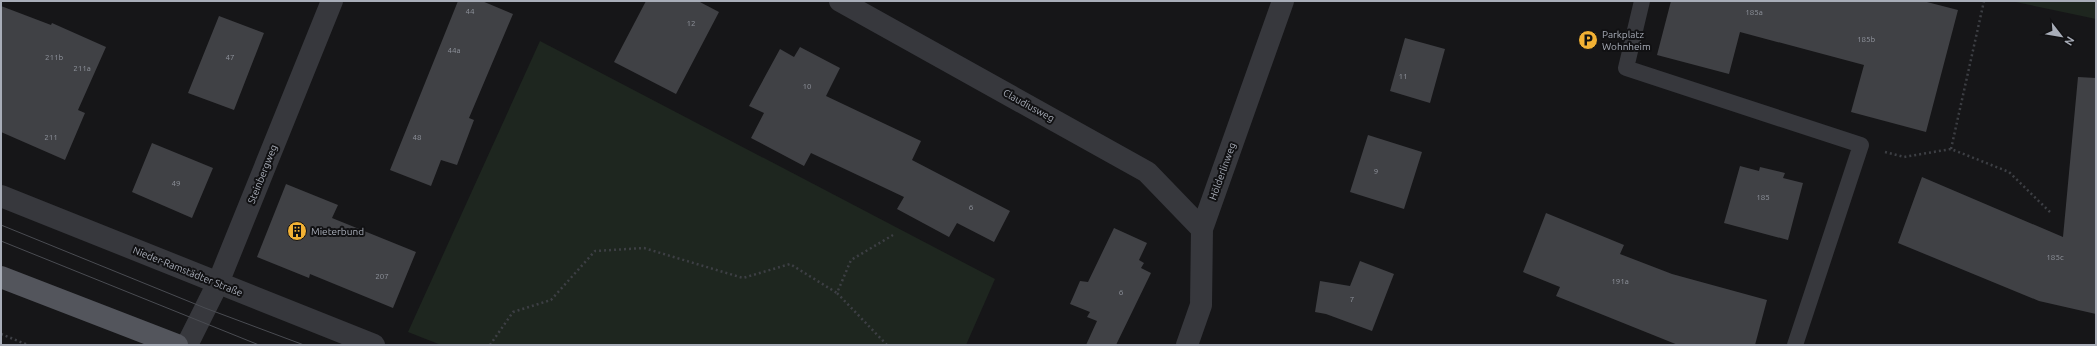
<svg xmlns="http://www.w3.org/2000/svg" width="2097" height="346" font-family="Ubuntu,sans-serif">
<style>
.green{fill:#1e261f}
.building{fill:#404145}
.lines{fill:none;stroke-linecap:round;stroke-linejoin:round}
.path{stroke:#3d3f44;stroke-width:2.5;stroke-dasharray:2 3;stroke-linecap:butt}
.service{stroke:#37383d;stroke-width:16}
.minor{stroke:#37383d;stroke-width:22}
.primary{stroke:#53555c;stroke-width:22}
.tram{stroke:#4a4c52;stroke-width:1}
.labels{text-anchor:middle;stroke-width:4;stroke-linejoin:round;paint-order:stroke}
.number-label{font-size:8px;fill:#8e929b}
.poi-label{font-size:10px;fill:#a8adb8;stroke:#111113;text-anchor:start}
.street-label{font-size:10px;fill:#a8adb8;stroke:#111113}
</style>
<rect width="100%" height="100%" fill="#161618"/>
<path class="green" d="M2011,1H2096V19Z
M540,41L995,279L966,345H441L408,332Z"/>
<path class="building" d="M458,1H482L513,14L469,118L474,120L457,165L441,160L431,186L390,170Z
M646,1H698L719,12L676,94L614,62Z
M1671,1H1923L1958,10L1926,132L1851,112L1864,65L1740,32L1729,74L1657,55Z
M1,6L51,25L52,23L106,47L78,110L85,113L65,160L1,132Z
M219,16L264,33L234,110L188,93Z
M1405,38L1445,49L1430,103L1390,91Z
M800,47L840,68L826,96L921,141L912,160L1010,211L994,242L957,223L949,237L897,209L904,197L811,153L804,166L751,138L764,113L749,106L780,49L794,57Z
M2078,77L2096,78V314L2039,301L1898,243L1922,177L2063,237Z
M1368,135L1422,152L1404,209L1350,192Z
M152,143L213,168L192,218L132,192Z
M1740,166L1759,171L1760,167L1785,173L1783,178L1803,183L1788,240L1724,223Z
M286,184L338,205L332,218L416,252L393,308L310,274L309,278L257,257Z
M1546,213L1624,245L1620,254L1672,274L1767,300L1755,345H1678L1556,296L1560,287L1523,272Z
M1114,228L1147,243L1139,260L1144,263L1141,268L1151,273L1116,345H1086L1097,321L1087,317L1090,312L1070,304L1080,281L1088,282Z
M1360,261L1394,274L1372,331L1326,314L1315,312L1320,281L1350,286Z"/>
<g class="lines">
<path class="path" d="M1951,149L1984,1
M1885,152L1904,157L1951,149L2009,172L2050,212
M1,334L28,345
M490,345L513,312L551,300L595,251L644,248L743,278L790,264L837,293
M887,345L837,293L851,260L893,235"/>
<path class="service" d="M1642,1L1626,68L1861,145L1795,345"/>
<path class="minor" d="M840,1L1147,172L1202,229
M1,196L374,345
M187,345L218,283L332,1
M1187,345L1201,305L1202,229L1283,1"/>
<path class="primary" d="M1,277L177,345"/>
<path class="tram" d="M1,225L205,308L304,345
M1,241L259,345"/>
</g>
<defs>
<symbol id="parking-disc" viewBox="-11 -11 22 22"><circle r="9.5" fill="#f2b134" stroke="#111113"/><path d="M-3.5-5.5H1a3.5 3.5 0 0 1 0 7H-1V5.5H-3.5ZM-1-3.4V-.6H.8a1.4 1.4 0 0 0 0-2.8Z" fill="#111"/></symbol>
<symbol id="building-disc" viewBox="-11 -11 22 22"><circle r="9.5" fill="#f2b134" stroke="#111113"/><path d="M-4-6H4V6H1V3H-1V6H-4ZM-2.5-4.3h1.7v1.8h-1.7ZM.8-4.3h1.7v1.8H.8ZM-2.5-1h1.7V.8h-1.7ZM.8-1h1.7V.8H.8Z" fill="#111"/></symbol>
</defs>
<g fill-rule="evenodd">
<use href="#parking-disc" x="1577" y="29" width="22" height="22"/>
<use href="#building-disc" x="286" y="220" width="22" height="22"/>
</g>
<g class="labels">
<g class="number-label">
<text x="470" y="14">44</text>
<text x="1754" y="15">185a</text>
<text x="691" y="26">12</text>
<text x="1866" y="42">185b</text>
<text x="454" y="53">44a</text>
<text x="54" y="60">211b</text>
<text x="230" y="60">47</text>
<text x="82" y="71">211a</text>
<text x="1403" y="79">11</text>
<text x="807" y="89">10</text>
<text x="51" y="140">211</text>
<text x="417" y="140">48</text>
<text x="1376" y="174">9</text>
<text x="176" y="186">49</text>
<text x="1763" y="200">185</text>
<text x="971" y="210">6</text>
<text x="2055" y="260">185c</text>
<text x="382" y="279">207</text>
<text x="1620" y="284">191a</text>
<text x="1121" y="295">6</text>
<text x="1352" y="302">7</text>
</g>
<g class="poi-label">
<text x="1602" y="38">Parkplatz<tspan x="1602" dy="12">Wohnheim</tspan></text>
<text x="311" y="235">Mieterbund</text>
</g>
<g class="street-label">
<text transform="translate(1029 105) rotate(29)" y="4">Claudiusweg</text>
<text transform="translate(1222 171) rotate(-70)" y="4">Hölderlinweg</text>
<text transform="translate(262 174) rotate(-68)" y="4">Steinbergweg</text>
<text transform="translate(188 271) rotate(22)" y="4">Nieder-Ramstädter Straße</text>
</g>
</g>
<rect width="2097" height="346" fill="none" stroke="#a8adb8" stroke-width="4"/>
<g transform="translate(2061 36) rotate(121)" stroke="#111113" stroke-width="3" paint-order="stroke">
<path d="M0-3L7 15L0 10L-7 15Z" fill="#a8adb8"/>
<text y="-6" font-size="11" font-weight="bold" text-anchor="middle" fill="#a8adb8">N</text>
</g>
</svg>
